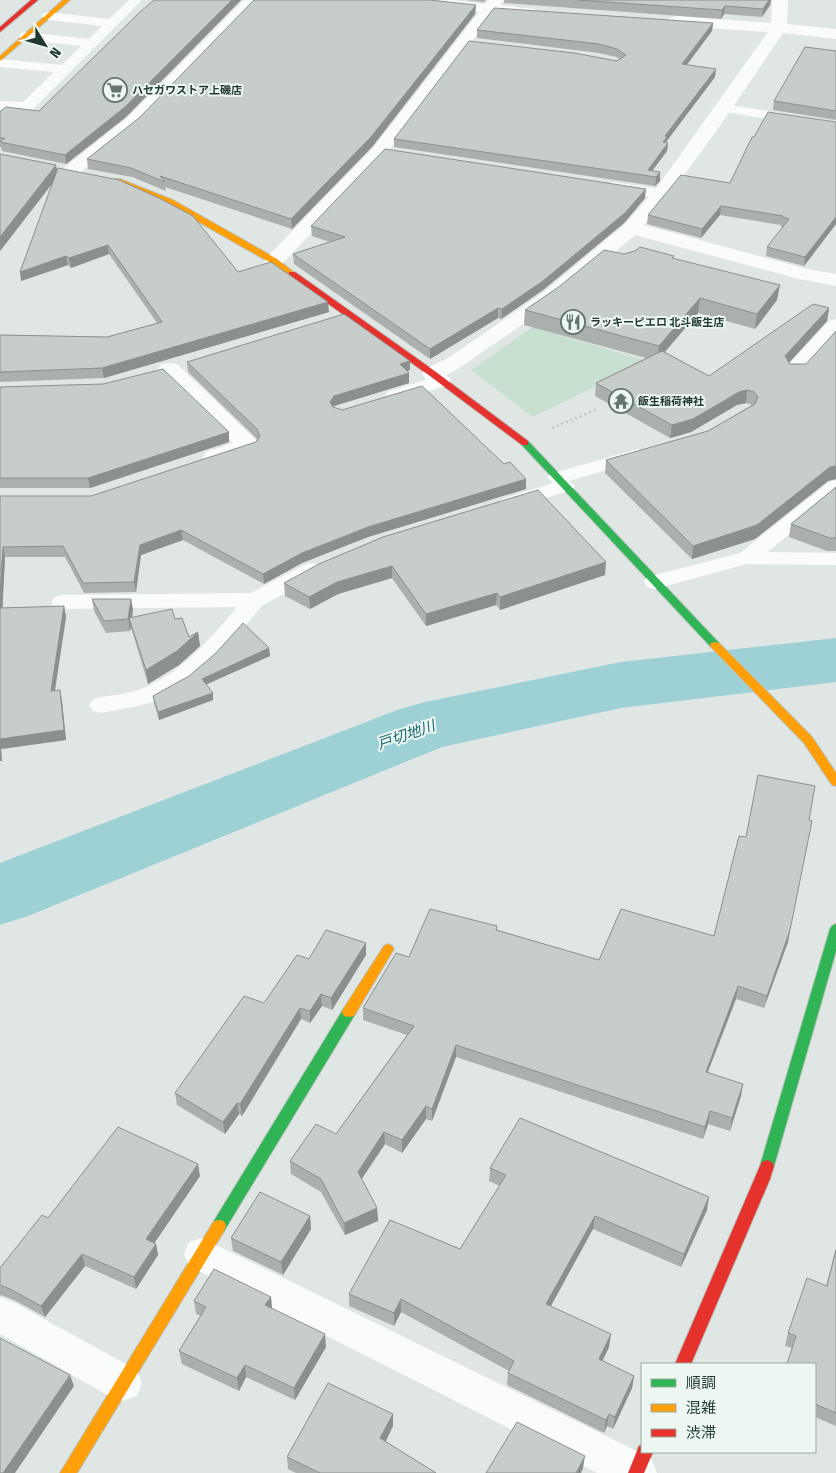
<svg xmlns="http://www.w3.org/2000/svg" width="836" height="1473" font-family="'Fira Sans Condensed','Noto Sans JP',sans-serif">
<style>
.green{fill:#c8e0cf}
.lines{fill:none;stroke-linecap:round;stroke-linejoin:round}
.river{fill:#9ed1d6;fill-rule:evenodd}
.fast-casing{stroke:#b9c3be;stroke-width:2}
.slow-casing{stroke:#b9c3be;stroke-width:2}
.jam-casing{stroke:#b9c3be;stroke-width:2}
.path{stroke:#bfc7c5;stroke-width:2.5;stroke-dasharray:2 3;stroke-linecap:butt}
.lane{fill:#fafbfb;fill-rule:evenodd}
.street{fill:#fafbfb;fill-rule:evenodd}
.fast{fill:#30b455;fill-rule:evenodd}
.slow{fill:#ff9f0a;fill-rule:evenodd}
.jam{fill:#e5322d;fill-rule:evenodd}
.wall{fill:#abb0ae}
.shaded-wall{fill:#8b908d}
.building{fill:#c7cdca;stroke:#8b908d}
.labels{text-anchor:middle;stroke-width:4;stroke-linejoin:round;paint-order:stroke}
.far-poi-label{font-size:11px;font-weight:bold;fill:#1f3931;stroke:#edf6f1;text-anchor:start}
.water-label{font-size:15px;font-style:italic;fill:#186975;stroke:#edf6f1}
</style>
<rect width="100%" height="100%" fill="#e0e6e3"/>
<path class="green" d="M533,327L647,361L533,417L471,370Z"/>
<g class="lines">
<path class="river" d="M836,638V682L621,708L442,747L28,916L0,925V863L400,709L425,702L621,662Z"/>
<defs>
<path id="fast" d="M525,440L528,441L719,643L720,645L719,647H711L522,445V441Z
M836,924V951L774,1166L772,1170L767,1172L762,1170L760,1166L830,929L832,926Z
M349,1007L354,1008L356,1012L354,1016L224,1231L219,1232L214,1231L212,1226L214,1221L344,1008Z"/>
<path id="slow" d="M63,0H70L0,61V56Z
M114,179H120L173,200L277,259L296,274L289,276L271,263L167,204L114,183Z
M715,642L719,643L812,737L836,773V786L832,785L804,743L711,647L710,645L711,643Z
M388,944L392,946L394,949L392,952L354,1016L349,1017L344,1016L342,1012L344,1008L384,946Z
M219,1220L224,1221L226,1226L224,1231L77,1473H60L214,1221Z"/>
<path id="jam" d="M31,0H38L0,32V27Z
M289,272H295L436,372L528,441V445H522L430,376L289,276Z
M767,1160L772,1162L774,1166L770,1179L691,1364H675L760,1166L762,1162Z
M642,1445V1452H653L644,1473H628L639,1446Z"/>
</defs>
<use href="#fast" class="fast-casing"/>
<use href="#slow" class="slow-casing"/>
<use href="#jam" class="jam-casing"/>
<path class="path" d="M552,428L598,409"/>
<path class="lane" d="M129,0H142L32,110L0,109V101L23,102L54,72L0,67V59L62,65L81,46L26,40L21,39L19,36L21,33L26,32L89,39L102,26L49,20L44,19L42,16L44,13L49,12L109,19Z
M724,104L836,122V130L719,111L717,108L719,105Z
M613,182L661,189L667,191L669,194L667,197L661,199L607,190L605,187L607,184Z
M442,375L449,377L451,381L449,385L394,402L387,400L385,396L387,392Z
M638,449L645,451L648,455L645,459L569,481L575,486L572,490L509,509L502,507L499,503L502,499L553,483L547,478L550,474Z
M836,480V496L768,552L836,553V565L747,564L655,589L647,587L644,582L647,577L740,553L829,482Z
M312,563L320,565L323,570L320,575L263,605L216,659L189,682L174,691L153,702L133,707L101,713L93,711L89,705L93,699C108,695 123,695 138,690C179,676 210,639 237,607L62,609L54,607L51,602L54,597L62,595L251,593L304,565Z"/>
<path class="street" d="M244,0H260L139,126L76,176L70,177L64,176L61,172L64,168L127,118Z
M406,0H451L485,4L488,0H504L500,5L534,9L537,12L534,15L529,17L493,14L385,156L281,265L274,267L267,265L264,261L267,257L373,148L479,12L414,5L409,3Z
M772,0H788L787,24L836,29V39L783,33C739,98 695,165 644,225L807,269L836,274V286L799,279L635,235L558,300L462,366L441,379L433,380L425,379L422,374L425,369L448,358L544,292L625,224L655,190L768,32L675,26L670,24L667,21L670,18L675,16L771,23Z
M836,319V338L804,375L796,376L788,375L785,370L788,365L829,321Z
M169,363L177,364L256,440L259,445L256,450L214,464L206,462L203,457L206,452L233,443L161,374L158,369L161,364Z
M202,1238L651,1458L657,1473H597L189,1266L184,1254L189,1242Z
M0,1297L13,1302L137,1370L142,1383L137,1396L123,1401L109,1396L0,1334Z"/>
<use href="#fast" class="fast"/>
<use href="#slow" class="slow"/>
<use href="#jam" class="jam"/>
</g>
<path class="wall" d="M154,0H241L126,117L66,164L2,151L1,147H0V112L39,111Z
M466,0H486L484,2Z
M504,0H771L770,5L762,17L724,14L721,19L504,3Z
M476,5L475,14L372,147L292,229L165,187L166,191L132,177L88,169L87,159L139,118Z
M713,23L712,31L687,65L715,77L666,142L668,143L667,151L653,170L660,181L655,186L394,147V139L620,59L616,57L599,53L477,38V30Z
M836,51V120L773,110L774,101Z
M836,122V224L804,266L766,256L767,247L783,227H781V225L720,215L701,238L647,224L648,215L730,183L754,137Z
M0,154L56,165L57,170L238,272L329,312L104,378L0,382V335L107,337L157,323L109,254L71,268L68,265L21,281L52,184L0,251Z
M645,198L624,223L543,290L501,319L498,318L430,359L294,264L293,254L330,242L312,236L311,226Z
M624,254L674,259L777,300L755,329L698,313L665,352L709,376L829,308L827,321L789,363L790,364H806L836,331V479L828,481L755,539L692,559L605,473L606,460L708,431L752,405L746,403L737,405L691,432L670,438L595,396L596,383L646,358L524,325L525,310Z
M410,361V370L407,371L409,383L334,406V407L526,489L368,537L302,563L264,584L183,540L141,555L136,592L84,593L65,557H5L2,608L64,606L66,617L55,691L62,701L66,740L1,749L2,761H0V496H91L256,442L257,439L188,372L187,362Z
M0,387L229,432V442L90,488H0Z
M836,487V551H827L789,537L791,524Z
M383,537L605,575L500,610L496,605L426,626L392,578L338,594L310,609L285,596L284,583Z
M92,599H131L133,610L132,617L175,619L189,637L198,632L200,646L179,665L148,684L131,627L130,631L106,633L94,611Z
M269,648L270,656L206,684L213,700L159,720L154,703L153,696Z
M497,930L599,960L714,936L790,930L788,942L764,1008L736,999L708,1072L741,1096L730,1131L708,1124L703,1139L456,1057L432,1121L426,1119L402,1153L385,1144L362,1179L377,1208L378,1221L345,1235L321,1192L291,1174L290,1161L336,1134L407,1035L363,1020V1008L409,957Z
M366,943V955L332,1010L322,1006L310,1023L301,1019L242,1116L239,1114L225,1134L177,1105L175,1093L309,959Z
M490,1168L707,1210L681,1267L593,1229L550,1306L609,1347L602,1361L634,1376L632,1388L613,1429L607,1426L604,1433L507,1385L508,1373L509,1371L401,1312L394,1326L349,1306V1294L460,1249L500,1186L489,1181Z
M200,1176L154,1243L156,1244L158,1255L136,1289L85,1266L45,1317L14,1300L1,1295L0,1296V1268L48,1218Z
M310,1216L311,1229L283,1275L233,1251L231,1238Z
M836,1248V1426L815,1417V1364L792,1348L785,1346L788,1333L826,1286Z
M271,1297L272,1308L326,1347L295,1400L246,1377L239,1391L182,1364L179,1351L201,1316L196,1314L194,1301Z
M393,1426L385,1442L436,1473H296L288,1469L287,1457Z"/>
<path class="shaded-wall" d="M232,0H241L126,117L66,164L65,155Z
M769,0H771L770,5L762,17L763,9Z
M476,5L475,14L372,147L292,229L291,219Z
M725,6L724,14L721,19L722,10Z
M713,23L712,31L681,72L682,64Z
M716,69L715,77L666,142V146L662,150L665,136Z
M668,143L667,151L648,176V170Z
M56,165L58,176L0,251V237Z
M660,172V181L655,186L656,177Z
M646,189L645,198L624,223L543,290L501,319L502,309Z
M721,206L720,215L701,238L702,229Z
M836,217V224L804,266L805,257Z
M108,245L109,254L71,268L69,258Z
M66,256L68,265L21,281L20,272Z
M780,285L777,300L755,329L757,314Z
M700,298L698,313L657,361L659,346Z
M328,302L329,312L104,378L102,368Z
M498,308V318L430,359V349Z
M829,308L827,321L783,369L785,356Z
M410,361V370L400,374V364Z
M409,373V383L334,406L330,412V402L334,396Z
M747,390L746,403L737,405L691,432L670,438L672,425L739,392Z
M229,432V442L90,488L88,478Z
M836,466V479L828,481L755,539L692,559L693,546L830,467Z
M526,479V489L368,537L302,563L264,584L263,574L302,553L368,527Z
M181,530L183,540L141,555L136,592L134,582L140,545Z
M3,547L5,557L2,618L0,611V596Z
M606,562L605,575L500,610V597Z
M392,566V578L338,594L310,609L309,597L337,582Z
M497,593L496,605L426,626V614Z
M131,599L133,610L131,624L129,618L131,627L130,631L128,619Z
M64,606L66,617L53,702L51,691Z
M198,632L200,646L179,665L148,684L146,670Z
M269,648L270,656L203,686L202,679Z
M60,690L62,701L66,740L1,749L2,761H0V739Z
M213,693V700L159,720L158,712Z
M790,930L788,942L764,1008L767,996Z
M366,943V955L332,1010L331,998Z
M738,986L736,999L703,1084L706,1072Z
M321,994L322,1006L310,1023V1011Z
M300,1008L301,1019L242,1116L240,1104Z
M456,1045V1057L432,1121V1109Z
M743,1084L741,1096L730,1131L732,1118Z
M237,1103L239,1114L225,1134L223,1122Z
M426,1106V1119L402,1153V1140Z
M710,1111L708,1124L703,1139L705,1127Z
M384,1132L385,1144L358,1184V1172Z
M198,1164L200,1176L149,1251L146,1239Z
M709,1197L707,1210L681,1267L684,1254Z
M377,1208L378,1221L345,1235L344,1223Z
M310,1216L311,1229L283,1275L281,1262Z
M595,1216L593,1229L545,1317L546,1304Z
M156,1244L158,1255L136,1289L134,1277Z
M82,1254L85,1266L45,1317L41,1306Z
M271,1297L272,1310L265,1305Z
M401,1299V1312L394,1326V1313Z
M325,1334L326,1347L295,1400L294,1388Z
M611,1334L609,1347L597,1372L599,1359Z
M245,1365L246,1377L239,1391L237,1378Z
M70,1375L74,1386L15,1473H3Z
M634,1376L632,1388L613,1429L615,1417Z
M393,1414V1426L381,1451L380,1438Z
M609,1414L607,1426L604,1433L606,1420Z
M585,1456L583,1468L581,1473H576Z"/>
<path class="building" d="M154,0H232L125,107L65,155L0,142L5,138H0V112L6,107L39,111L139,13Z
M254,0H430L476,5L371,137L291,219L160,176L165,182L131,168L87,159L139,118Z
M578,0H769L763,9L725,6L722,10Z
M494,8L713,23L682,64L716,69L665,136L667,137L663,142L668,143L648,170L660,172L656,177L394,139L469,41L574,53L617,61L626,55L617,49L599,44L477,30Z
M805,47L836,51V111L774,101Z
M768,112L836,122V217L805,257L767,247L789,219L782,217L783,216L721,206L702,229L648,215L681,175L730,183L752,137H754Z
M385,149L646,189L625,213L543,281L502,309L498,308L430,349L293,254L345,237L311,226Z
M0,154L56,165L0,237Z
M58,168L119,180L161,199L193,216L238,272L271,262L328,302L102,368L0,372V335L107,337L162,322L108,245L69,258L66,256L20,272Z
M640,247L674,256L672,258L780,285L757,314L700,298L659,346L525,310L560,286L604,250L624,254L635,251Z
M813,304L829,308L785,356L790,364H806L836,331V466L830,467L757,525L693,546L606,460L708,431L755,404L758,397L754,392L747,390L739,392L693,419L672,425L596,383L662,351L709,376Z
M344,314L410,361L400,364L409,373L334,396L330,402L333,407L342,410L422,386L504,464L510,462L526,479L368,527L302,553L263,574L181,530L140,545L134,582L83,583L63,546L3,547L0,596V496H91L256,442L260,436L257,429L187,362Z
M163,369L229,432L88,478H0V387L103,384Z
M836,487V538H830L791,524Z
M538,490L606,562L500,597L497,593L426,614L392,566L337,582L309,597L284,583L319,564L383,537Z
M92,599H131L128,619L104,621Z
M64,606L51,691L60,690L64,730L0,739V608Z
M172,609L175,619L182,618L189,637L198,632L177,651L146,670L129,618Z
M243,623L269,648L202,679L213,693L158,712L153,696L189,676L216,653Z
M758,775L815,786L809,820L812,821L790,930L767,996L738,986L706,1072L743,1084L732,1118L710,1111L705,1127L456,1045L432,1109L426,1106L402,1140L384,1132L358,1172L377,1208L344,1223L321,1179L290,1161L316,1124L336,1134L414,1026L363,1008L396,953L409,957L430,909L497,926L496,930L599,960L621,909L714,936L739,836L746,837Z
M326,930L366,943L331,998L321,994L310,1011L300,1008L240,1104L237,1103L223,1122L175,1093L244,996L264,1003L297,955L309,959Z
M520,1118L709,1197L684,1254L595,1216L546,1304L611,1334L599,1359L634,1376L615,1417L609,1414L606,1420L508,1373L514,1361L401,1299L394,1313L349,1294L390,1220L460,1249L506,1175L490,1168Z
M118,1127L198,1164L146,1239L156,1244L134,1277L82,1254L41,1306L10,1289L0,1285V1268L42,1215L48,1218Z
M260,1192L310,1216L281,1262L231,1238Z
M836,1250V1413L815,1404V1364H787L796,1336L788,1333L807,1278L827,1286Z
M214,1269L271,1297L265,1305L325,1334L294,1388L245,1365L237,1378L179,1351L206,1307L194,1301Z
M0,1338L70,1375L3,1473H0Z
M328,1383L393,1414L380,1438L436,1473H320L287,1457Z
M517,1422L585,1456L576,1473H486Z"/>
<defs>
<symbol id="supermarket-ring" viewBox="-11 -11 22 22"><circle r="9.5" fill="#edf6f1" stroke="#63766f" stroke-width="1.5"/><path d="M-6-5.5h2.5l.6 2H6L4.5 2H-2.5L-4.4-4H-6ZM-1.5 3.2a1.3 1.3 0 1 0 .1 0ZM3 3.2a1.3 1.3 0 1 0 .1 0Z" fill="#63766f"/></symbol>
<symbol id="restaurant-ring" viewBox="-11 -11 22 22"><circle r="9.5" fill="#edf6f1" stroke="#63766f" stroke-width="1.5"/><path d="M-5-6h1v4h1v-4h1v4h1v-4h1v5L-1.5 .5V6h-2V.5L-5-1ZM5-6V6H3V1.5H1.5Q1.5-4 5-6Z" fill="#63766f"/></symbol>
<symbol id="temple-ring" viewBox="-11 -11 22 22"><circle r="9.5" fill="#edf6f1" stroke="#63766f" stroke-width="1.5"/><path d="M0-6L5-2H3V0L6.5 2.5H4V6H1.5V3h-3V6H-4V2.5H-6.5L-3 0V-2H-5Z" fill="#63766f"/></symbol>
</defs>
<g fill-rule="evenodd">
<use href="#supermarket-ring" x="101" y="76" width="28" height="28"/>
<use href="#restaurant-ring" x="559" y="308" width="28" height="28"/>
<use href="#temple-ring" x="607" y="387" width="28" height="28"/>
</g>
<g class="labels">
<g class="far-poi-label">
<text x="132" y="94">ハセガワストア上磯店</text>
<text x="590" y="326">ラッキーピエロ 北斗飯生店</text>
<text x="638" y="405">飯生稲荷神社</text>
</g>
<g class="water-label">
<text transform="translate(406 735) rotate(-19)" y="5">戸切地川</text>
</g>
</g>
<rect x="641" y="1363" width="175" height="90" fill="#edf6f1" stroke="#9baaa4"/>
<rect x="651" y="1379" width="25" height="8" fill="#30b455" stroke="#9baaa4"/>
<text x="686" y="1388" font-size="15" fill="#1f3931">順調</text>
<rect x="651" y="1404" width="25" height="8" fill="#ff9f0a" stroke="#9baaa4"/>
<text x="686" y="1413" font-size="15" fill="#1f3931">混雑</text>
<rect x="651" y="1429" width="25" height="8" fill="#e5322d" stroke="#9baaa4"/>
<text x="686" y="1438" font-size="15" fill="#1f3931">渋滞</text>
<g transform="translate(45 45) rotate(127)" stroke="#edf6f1" stroke-width="4" paint-order="stroke">
<path d="M0-4L9 19L0 12L-9 19Z" fill="#1f3931"/>
<text y="-8" font-size="14" font-weight="bold" text-anchor="middle" fill="#1f3931">N</text>
</g>
</svg>
